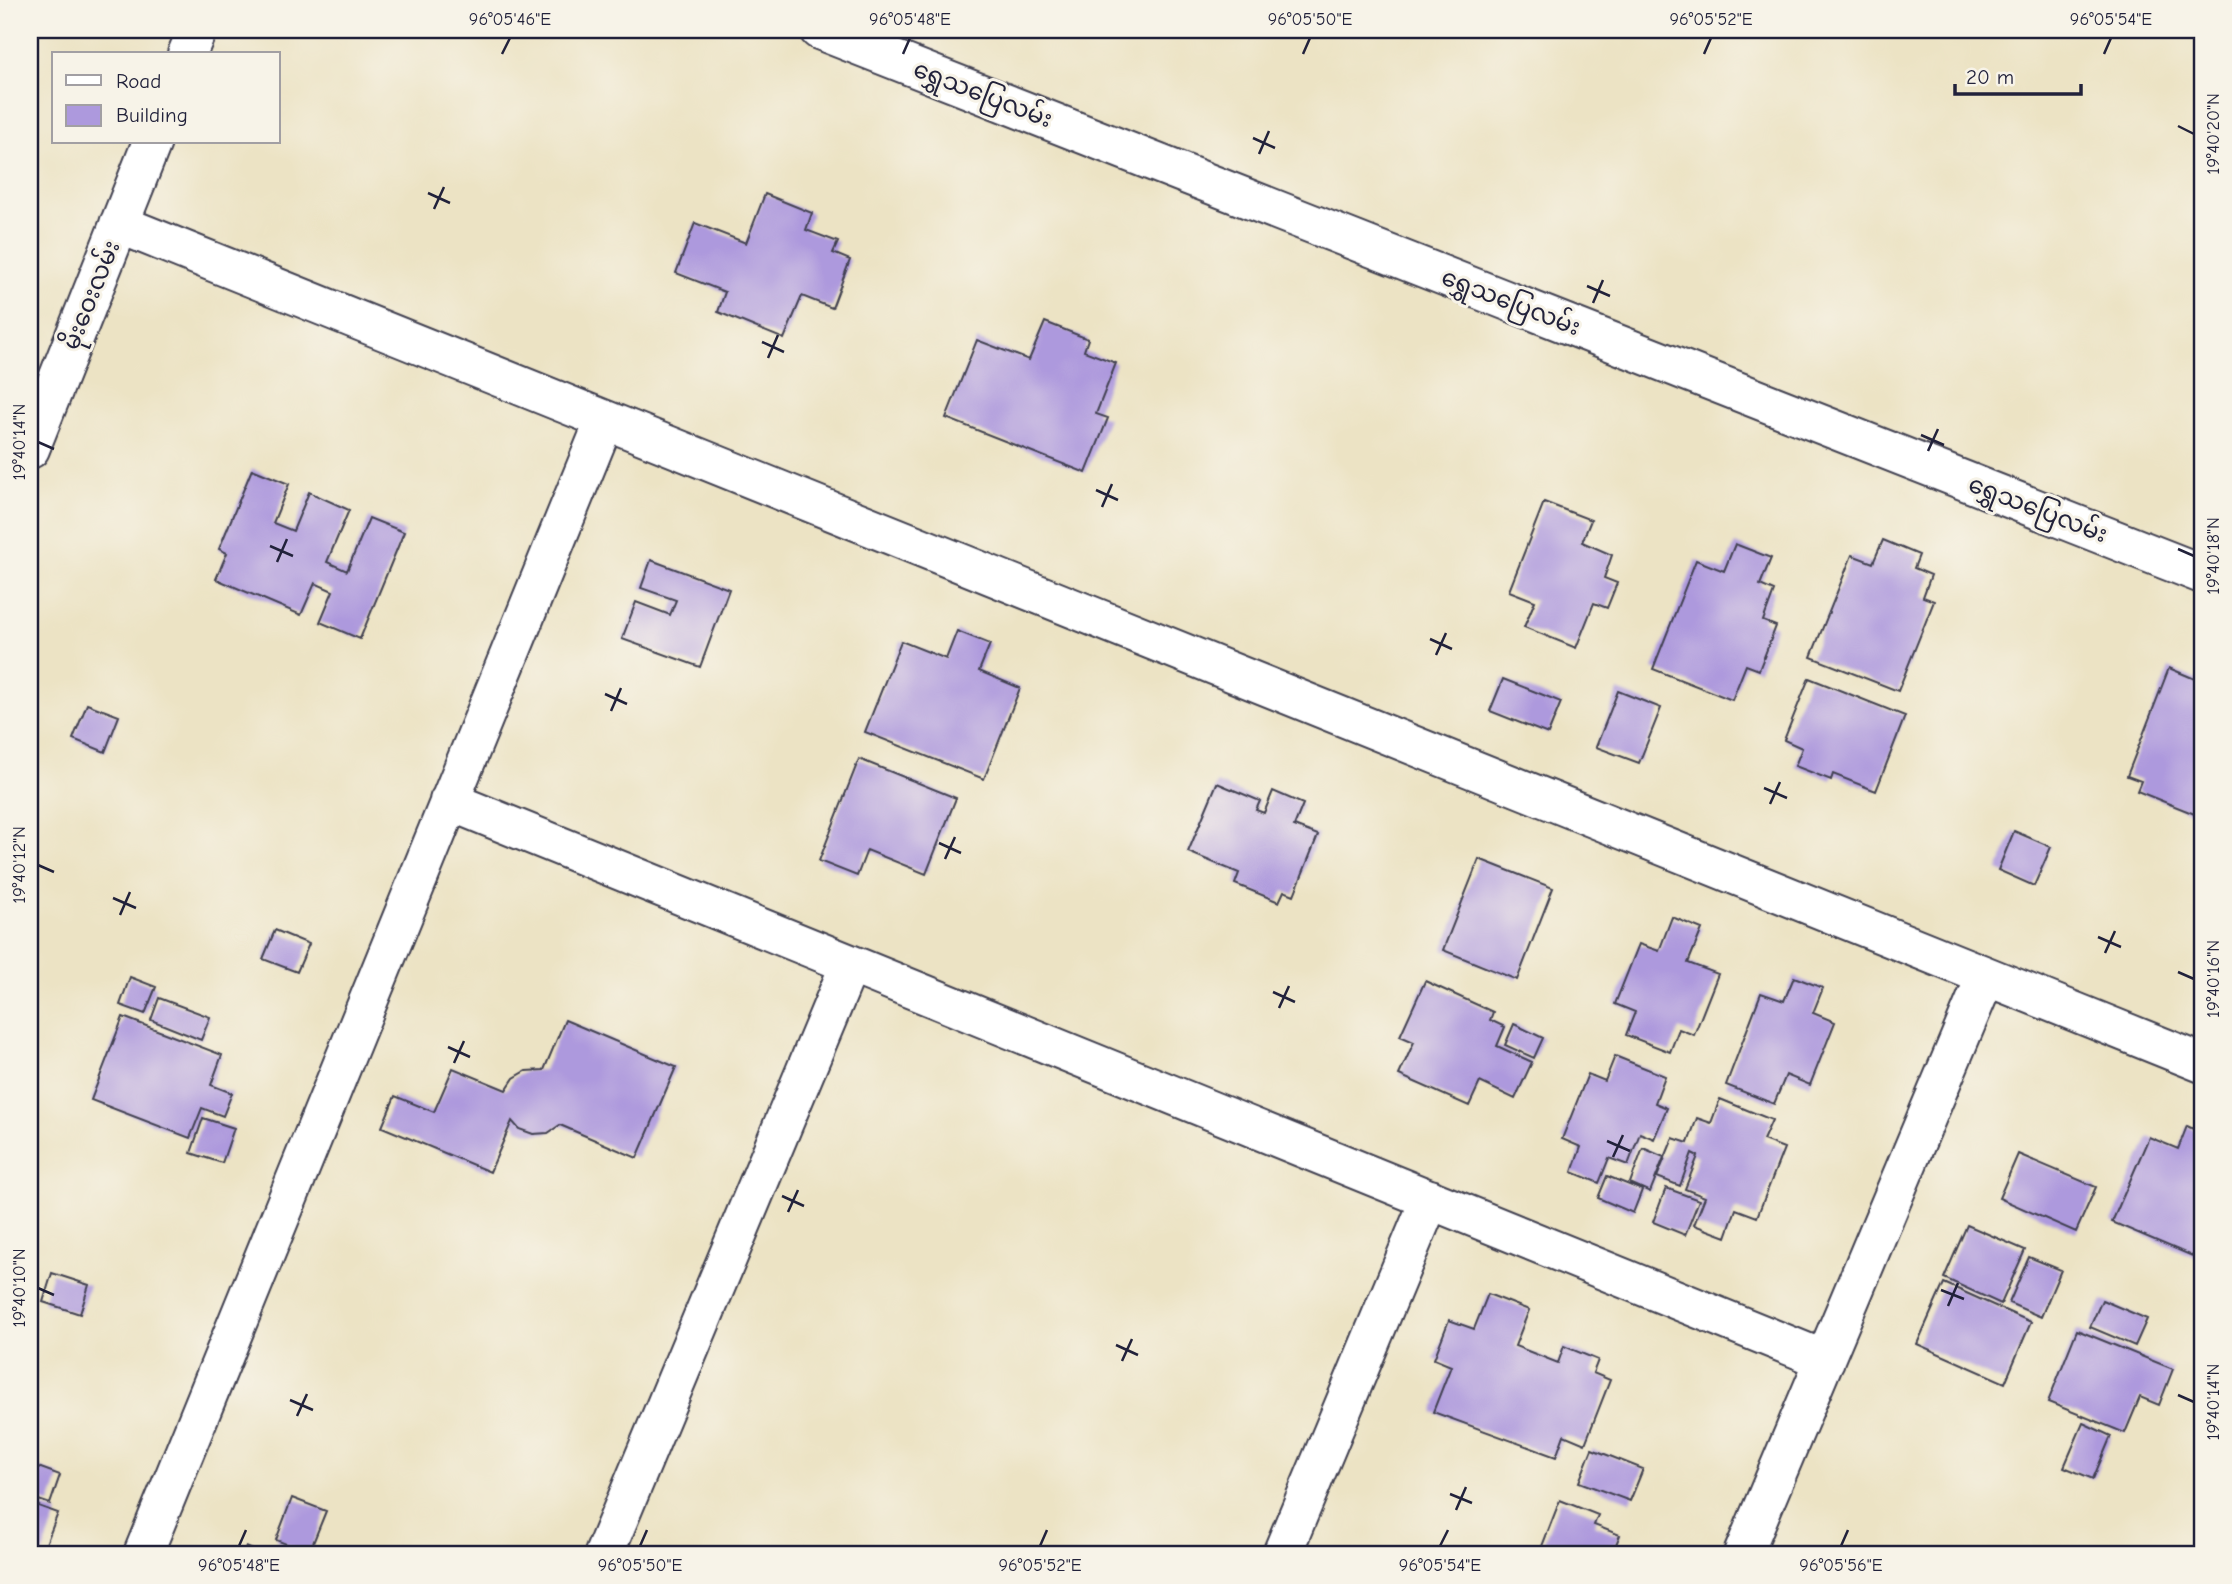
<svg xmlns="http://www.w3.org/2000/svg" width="2232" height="1584" font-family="'Comic Neue','Noto Sans Myanmar',sans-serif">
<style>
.building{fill:#ad99dd}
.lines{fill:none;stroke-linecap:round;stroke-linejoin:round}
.minor-casing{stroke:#403f50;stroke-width:42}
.minor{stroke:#fff;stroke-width:38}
.ticks{fill:none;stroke:#22223b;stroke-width:2.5}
.labels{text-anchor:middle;stroke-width:6;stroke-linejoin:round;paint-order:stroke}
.street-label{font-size:24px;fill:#22223b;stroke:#f7f3e8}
.neatline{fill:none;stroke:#22223b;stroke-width:2.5}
.ticks-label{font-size:18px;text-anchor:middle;fill:#22223b}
</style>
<rect width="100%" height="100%" fill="#f7f3e8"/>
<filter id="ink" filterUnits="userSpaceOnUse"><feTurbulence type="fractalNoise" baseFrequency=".0143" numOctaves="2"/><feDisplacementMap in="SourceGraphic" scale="14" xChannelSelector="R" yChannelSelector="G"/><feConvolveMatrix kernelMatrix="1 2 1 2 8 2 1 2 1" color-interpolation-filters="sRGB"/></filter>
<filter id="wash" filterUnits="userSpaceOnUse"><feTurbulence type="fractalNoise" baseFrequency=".00686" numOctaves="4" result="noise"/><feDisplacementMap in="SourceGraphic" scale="28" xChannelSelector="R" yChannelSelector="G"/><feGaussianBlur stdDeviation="1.57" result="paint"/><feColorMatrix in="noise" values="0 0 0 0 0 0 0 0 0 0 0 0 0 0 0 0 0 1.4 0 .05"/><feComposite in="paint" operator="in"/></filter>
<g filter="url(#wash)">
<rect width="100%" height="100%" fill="#ece3c4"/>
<g id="blocks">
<path class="building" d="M765,194L812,213L806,230L838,242L833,253L850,260L832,308L802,296L784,339L718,312L725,292L676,273L695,223L746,243Z
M1045,322L1088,339L1084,351L1116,363L1096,414L1108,418L1086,473L946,418L977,340L1029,360Z
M252,469L289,484L273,523L293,531L309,492L349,510L327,562L347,571L369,518L404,532L360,639L320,622L333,591L315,583L301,615L216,579L227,553L219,549Z
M1544,502L1591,520L1582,542L1612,555L1604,578L1617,583L1607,608L1594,603L1576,648L1524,627L1535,601L1509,591Z
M1883,540L1919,555L1914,568L1931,575L1923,597L1934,601L1898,691L1811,657L1852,555L1873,563Z
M1735,544L1771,558L1760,585L1774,591L1763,621L1776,626L1759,670L1746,665L1732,700L1653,669L1696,560L1724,571Z
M651,560L729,589L700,667L622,639L636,602L670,615L676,600L641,588Z
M957,631L990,644L979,671L1020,688L984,779L865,732L901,641L946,659Z
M2169,668L2202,682V817L2137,791L2141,781L2127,776Z
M1809,678L1905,716L1876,791L1833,774L1831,780L1795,766L1802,748L1784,740Z
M1503,679L1561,702L1548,734L1490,711Z
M1618,691L1661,708L1639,763L1596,747Z
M87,704L119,716L105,752L73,739Z
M859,759L956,798L926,874L867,850L857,876L819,861Z
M1217,783L1260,801L1256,810L1264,813L1273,791L1303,804L1294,826L1318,835L1294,895L1284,891L1279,902L1235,884L1239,873L1188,852Z
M2014,831L2051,847L2034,886L1998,870Z
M1479,859L1553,888L1517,980L1443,950Z
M1672,917L1702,929L1688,963L1718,974L1694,1035L1679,1029L1670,1052L1626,1035L1635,1012L1615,1004L1639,944L1659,951Z
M275,930L309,944L297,972L263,959Z
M130,977L156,987L145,1014L120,1005Z
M1794,977L1823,988L1813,1013L1835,1022L1810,1085L1786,1075L1774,1104L1726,1085L1761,993L1784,1001Z
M1425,981L1493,1012L1490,1020L1505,1027L1497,1046L1532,1062L1515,1099L1480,1082L1469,1106L1399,1075L1414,1042L1400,1036Z
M159,998L210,1017L201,1040L151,1020Z
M123,1017L222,1055L211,1085L232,1093L223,1116L202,1108L190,1138L91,1100Z
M565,1020L676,1067L637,1158L560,1125L548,1133L533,1134L519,1129L512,1121L490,1172L382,1127L395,1096L434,1112L453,1068L506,1090L514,1078L526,1071L544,1070Z
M1514,1024L1543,1038L1534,1058L1505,1045Z
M1615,1056L1665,1076L1655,1103L1667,1108L1654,1139L1640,1133L1628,1165L1609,1158L1599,1183L1572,1172L1581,1147L1562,1139L1588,1074L1605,1081Z
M1720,1099L1772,1120L1763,1140L1784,1148L1757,1217L1736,1209L1726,1237L1694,1225L1705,1197L1685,1189L1698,1156L1692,1153L1680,1186L1657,1177L1673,1138L1688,1143L1697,1118L1711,1123Z
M203,1118L234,1128L222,1163L191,1153Z
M2187,1126L2202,1133V1247L2197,1258L2112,1222L2149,1137L2178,1149Z
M1643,1148L1664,1157L1650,1192L1630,1183Z
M2018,1154L2096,1187L2076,1232L1999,1198Z
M1607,1176L1642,1190L1633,1213L1598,1198Z
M1666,1188L1699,1200L1685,1235L1653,1222Z
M1967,1225L2025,1250L2001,1304L1944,1278Z
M2029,1257L2061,1270L2041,1317L2009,1303Z
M52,1273L89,1285L80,1314L43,1302Z
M1944,1283L2031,1322L2005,1383L1917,1344Z
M1488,1294L1529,1310L1515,1346L1558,1363L1564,1346L1598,1360L1593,1373L1610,1380L1585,1444L1564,1435L1556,1457L1433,1412L1451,1366L1434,1359L1449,1320L1474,1329Z
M2102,1300L2147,1319L2135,1346L2090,1327Z
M2077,1330L2173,1369L2159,1405L2140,1397L2125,1433L2048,1402Z
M2083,1423L2111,1436L2093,1479L2064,1467Z
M1592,1449L1643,1469L1630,1501L1579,1482Z
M30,1464L60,1475L50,1504L30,1497Z
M292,1498L326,1511L309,1553L276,1540Z
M1560,1500L1598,1515L1594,1525L1620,1535L1612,1554H1539Z
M30,1503L58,1513L42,1554H30Z
M246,1547L262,1554H243Z"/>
</g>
</g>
<g filter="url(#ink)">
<use href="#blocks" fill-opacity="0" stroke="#403f50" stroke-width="2"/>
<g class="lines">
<defs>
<path id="minor" d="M819,30L2202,574
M187,54L197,30
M119,224L2202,1063
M30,449L152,142
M449,801L1825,1360
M143,1554L605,420
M604,1554L850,964
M1282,1554L1430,1199
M1743,1554L1986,976"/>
</defs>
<use href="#minor" class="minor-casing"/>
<use href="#minor" class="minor"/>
</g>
</g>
<path class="ticks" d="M502,54L510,38M903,54L910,38M1303,54L1310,38M1704,54L1711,38M2104,54L2111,38M2178,126L2194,134M1253,138L1275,148M1259,154L1269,131M428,193L450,203M434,209L444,187M1587,286L1610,296M1593,303L1603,280M762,342L784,352M768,358L778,335M1921,435L1944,445M38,442L54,449M1928,451L1938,429M1096,490L1118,500M1102,507L1112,484M270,546L293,556M2178,549L2194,556M277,562L287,539M1430,639L1452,649M1436,655L1446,633M605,694L627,704M611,711L621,688M1764,788L1787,798M1770,804L1780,782M939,843L961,853M945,859L955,837M38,865L54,872M113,898L136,908M120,915L130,892M2098,937L2121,947M2105,953L2115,931M2178,972L2194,979M1273,992L1295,1002M1279,1008L1289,986M448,1047L470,1057M454,1063L464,1041M1607,1141L1630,1151M1613,1157L1623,1135M782,1196L804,1206M788,1212L798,1190M38,1288L54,1295M1941,1290L1964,1299M1948,1306L1958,1283M1116,1345L1138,1355M1122,1361L1132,1339M2178,1395L2194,1402M290,1400L313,1410M297,1416L307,1394M1450,1494L1472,1503M1456,1510L1466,1487M239,1546L246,1530M640,1546L647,1530M1040,1546L1047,1530M1440,1546L1448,1530M1841,1546L1848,1530"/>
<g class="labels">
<g class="street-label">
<text transform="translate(983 94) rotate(21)" y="8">ရွှေသပြေလမ်း</text>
<text transform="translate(91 295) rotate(-68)" y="8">မိုးဝေးလမ်း</text>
<text transform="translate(1511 302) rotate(21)" y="8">ရွှေသပြေလမ်း</text>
<text transform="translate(2038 509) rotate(21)" y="8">ရွှေသပြေလမ်း</text>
</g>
</g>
<rect width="2232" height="1584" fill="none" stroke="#f7f3e8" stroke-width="77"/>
<rect x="52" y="52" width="228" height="91" fill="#f7f3e8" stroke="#a29fa3" stroke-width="2"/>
<rect x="66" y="75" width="35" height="10" fill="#ffffff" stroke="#a29fa3" stroke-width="2"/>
<text x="116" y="88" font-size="21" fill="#22223b">Road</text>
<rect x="66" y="105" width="35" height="21" fill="#ad99dd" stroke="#a29fa3" stroke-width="2"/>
<text x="116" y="122" font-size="21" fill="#22223b">Building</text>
<path d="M1955 84v10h126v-10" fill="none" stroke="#22223b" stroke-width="3.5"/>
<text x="1966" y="84" font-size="21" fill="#22223b" stroke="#f7f3e8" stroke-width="5" paint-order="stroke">20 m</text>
<rect x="38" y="38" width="2156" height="1508" class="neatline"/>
<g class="ticks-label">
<text x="510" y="25">96°05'46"E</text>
<text x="910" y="25">96°05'48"E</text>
<text x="1310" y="25">96°05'50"E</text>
<text x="1711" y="25">96°05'52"E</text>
<text x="2111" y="25">96°05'54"E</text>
<text transform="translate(2213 134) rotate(-90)" y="6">19°40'20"N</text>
<text transform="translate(19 442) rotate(-90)" y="6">19°40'14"N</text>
<text transform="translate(2213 556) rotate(-90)" y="6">19°40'18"N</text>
<text transform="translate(19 865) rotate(-90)" y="6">19°40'12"N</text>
<text transform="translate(2213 979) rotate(-90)" y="6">19°40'16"N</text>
<text transform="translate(19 1288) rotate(-90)" y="6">19°40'10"N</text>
<text transform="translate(2213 1402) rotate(-90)" y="6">19°40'14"N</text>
<text x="239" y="1571">96°05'48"E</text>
<text x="640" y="1571">96°05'50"E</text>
<text x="1040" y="1571">96°05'52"E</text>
<text x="1440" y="1571">96°05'54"E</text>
<text x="1841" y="1571">96°05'56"E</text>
</g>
</svg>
